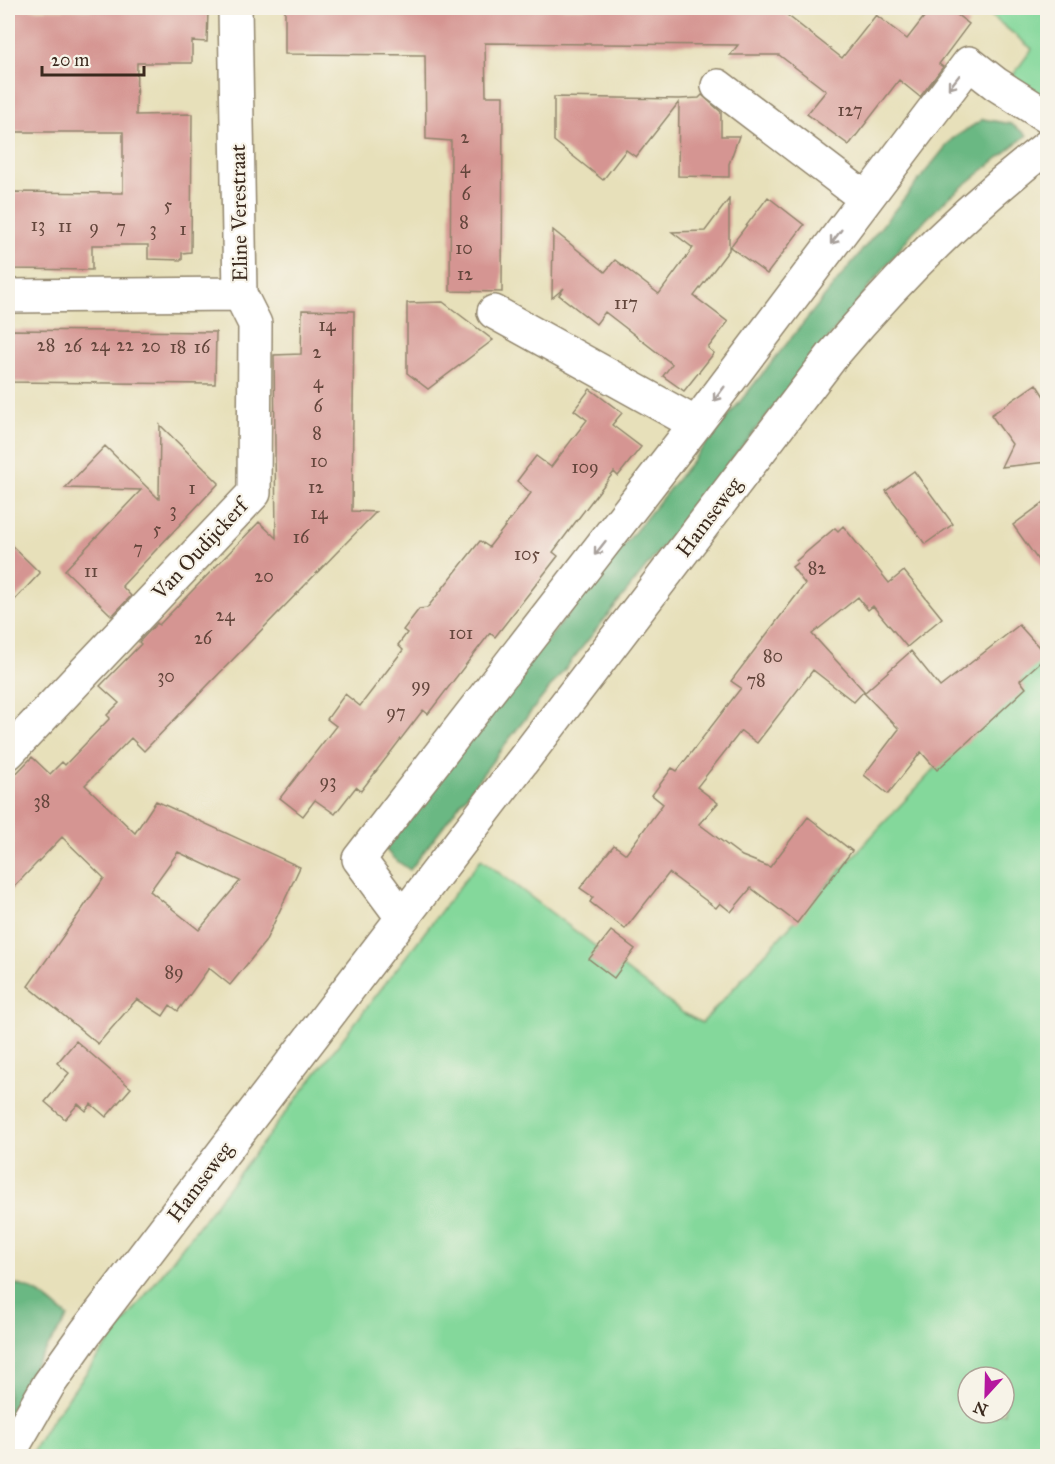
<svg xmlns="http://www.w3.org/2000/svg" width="1055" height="1464" font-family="'IM FELL Great Primer',serif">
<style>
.green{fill:#84d89b;stroke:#60815c;stroke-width:1.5;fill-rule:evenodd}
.forest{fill:#6bb883;stroke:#537150;stroke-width:1.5}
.building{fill:#d59592;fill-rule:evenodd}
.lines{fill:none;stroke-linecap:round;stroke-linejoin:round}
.minor-casing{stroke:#91856c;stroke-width:36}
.minor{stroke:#fff;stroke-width:33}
.oneway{stroke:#a79f9a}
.labels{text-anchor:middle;stroke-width:4.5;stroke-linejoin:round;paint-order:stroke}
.number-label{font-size:18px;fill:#62453b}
.street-label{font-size:21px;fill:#3b2a1e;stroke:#f7f3e8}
</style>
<rect width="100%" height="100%" fill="#f7f3e8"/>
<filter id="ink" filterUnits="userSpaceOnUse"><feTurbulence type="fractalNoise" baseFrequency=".0167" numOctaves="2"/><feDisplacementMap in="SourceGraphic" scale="12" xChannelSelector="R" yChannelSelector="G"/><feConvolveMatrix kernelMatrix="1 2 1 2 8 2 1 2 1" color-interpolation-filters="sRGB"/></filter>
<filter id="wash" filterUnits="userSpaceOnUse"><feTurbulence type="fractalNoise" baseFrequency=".008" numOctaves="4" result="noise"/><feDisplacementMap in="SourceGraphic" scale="24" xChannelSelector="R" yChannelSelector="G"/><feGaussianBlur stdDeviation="1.35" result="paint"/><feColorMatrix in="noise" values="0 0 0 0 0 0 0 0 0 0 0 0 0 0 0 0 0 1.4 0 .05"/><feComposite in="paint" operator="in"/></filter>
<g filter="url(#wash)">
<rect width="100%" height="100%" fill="#e7e0ba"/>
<path class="green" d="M982,8H1047V107L1010,79L1032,49Z
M1047,649V1456H30L47,1427L94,1362L481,859L683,1013L702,1023L879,828ZM968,1377H1004V1413H968Z"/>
<path class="forest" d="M983,119L1011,124L1027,135L947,199L913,232L510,738L410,870L393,858L382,845L952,139Z
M8,1283C32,1285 50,1301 68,1317L24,1381L8,1416Z"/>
<g id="blocks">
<path class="building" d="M92,8L208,11L207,42L192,41V63H137L136,115L192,114L191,252L182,253V260L148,259V245H92V270L10,269L8,192L123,193V132H8V9L91,10Z
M285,8H778L842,58L876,15L907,39L931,8H948L969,24L939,64L943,67L920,97L899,80L849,145L807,114L826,91L779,55H730L738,45L485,43L486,96H503L502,292L450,291L451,141L426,139L425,55L285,54Z
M702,95L721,112V136H739L729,164V177L678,176L679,102L636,157L626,150L603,180L554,141V97L679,99L699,98Z
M768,197L804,225L767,274L730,247Z
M729,199V250L694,296L728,322L708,348L714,353L684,391L663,376L672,364L605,312L596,324L559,295L564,288L552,298L553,230L605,272L615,260L659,294L693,248L672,232L705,231Z
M443,302L493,340L428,389L407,373V303Z
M302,310L354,311L352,511L376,512L144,751L131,738L85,785L135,833L156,801L300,867L265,942L230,985L209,968L178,1011L170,1005L163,1016L137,999L98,1044L28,986L104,878L62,837L8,893V782L32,757L50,774L62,762L65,765L110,718L107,715L119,703L100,686L141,644L139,642L157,623L159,625L259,522L276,538L274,355L301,354ZM178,852L240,881L199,930L150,891Z
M8,330L216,332L215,384L8,382Z
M1036,384L1047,401V462L1001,467L1012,444L991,415Z
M590,389L622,413L612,425L641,447L618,476L614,472L574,524L553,552L558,556L495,637L490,633L428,714L423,710L361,791L356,787L335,814L315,800L303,816L280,798L336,726L327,719L345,694L360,706L403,650L398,645L407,633L403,630L419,609L427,608L480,541L489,547L531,493L517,481L536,456L551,467L587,420L574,410Z
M160,425L219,483L122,586L131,596L112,616L65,570L141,490L65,488L105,446L159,499Z
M914,471L953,524L925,544L886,491Z
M1047,500V573L1013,525Z
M843,526L889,583L904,571L942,618L907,647L873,606L868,610L858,597L812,634L864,691L854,702L813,670L757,743L741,731L697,787L718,803L699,824L742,856L770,867L808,817L852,851L797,923L751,888L731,912L720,903L716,908L669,873L625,929L590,902L593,897L580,888L614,845L626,854L663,804L652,795L672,768L677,771L741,688L731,681L805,584L792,567L797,563L796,561L835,528L838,531Z
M8,542L40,573L8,607Z
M1019,625L1047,656L1020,680L1026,688L937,770L921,752L888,794L864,775L899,729L864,693L911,651L940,687Z
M611,931L635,949L614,978L589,959Z
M76,1041L131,1088L106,1117L91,1104L86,1111L78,1104L65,1119L45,1102L69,1073L57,1063Z"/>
</g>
</g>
<g filter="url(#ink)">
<use href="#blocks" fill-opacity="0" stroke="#91856c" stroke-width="1.5"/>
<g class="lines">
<defs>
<path id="minor" d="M718,86L865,198
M8,296L240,294
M494,312L696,424
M8,753L254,493L255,324L240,294L235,8
M402,917L359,859L696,424L969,63L996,84L1048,117
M8,1455L49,1384L86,1332L832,356C898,277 966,209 1048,146"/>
</defs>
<use href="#minor" class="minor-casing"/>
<use href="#minor" class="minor"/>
</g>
<defs><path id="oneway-shaft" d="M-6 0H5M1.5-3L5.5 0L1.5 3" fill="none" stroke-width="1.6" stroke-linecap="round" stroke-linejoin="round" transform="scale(1.5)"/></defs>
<g class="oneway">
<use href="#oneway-shaft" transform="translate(954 82) rotate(128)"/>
<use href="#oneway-shaft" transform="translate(836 237) rotate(127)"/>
<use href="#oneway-shaft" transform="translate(719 394) rotate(127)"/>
<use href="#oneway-shaft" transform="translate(600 548) rotate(128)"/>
</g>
</g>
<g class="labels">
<g class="number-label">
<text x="850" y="116">127</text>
<text x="465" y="143">2</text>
<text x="465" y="173">4</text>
<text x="466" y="200">6</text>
<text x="168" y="211">5</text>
<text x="464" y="228">8</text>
<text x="38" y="231">13</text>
<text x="65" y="232">11</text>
<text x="94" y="233">9</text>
<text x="121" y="233">7</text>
<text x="153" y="235">3</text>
<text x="183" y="235">1</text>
<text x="464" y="254">10</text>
<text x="465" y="280">12</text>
<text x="626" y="309">117</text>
<text x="327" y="331">14</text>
<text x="46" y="351">28</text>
<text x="100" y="351">24</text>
<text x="125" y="351">22</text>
<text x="73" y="352">26</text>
<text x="151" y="352">20</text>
<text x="178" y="353">18</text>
<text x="202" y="353">16</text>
<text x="317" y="358">2</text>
<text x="318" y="388">4</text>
<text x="318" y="412">6</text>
<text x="317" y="439">8</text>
<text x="319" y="467">10</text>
<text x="585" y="473">109</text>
<text x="316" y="493">12</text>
<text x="192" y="494">1</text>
<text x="173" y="516">3</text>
<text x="319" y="519">14</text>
<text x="157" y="535">5</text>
<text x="301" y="543">16</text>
<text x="138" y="554">7</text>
<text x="527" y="560">105</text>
<text x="817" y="574">82</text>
<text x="91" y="577">11</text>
<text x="264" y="582">20</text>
<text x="225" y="621">24</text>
<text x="461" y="639">101</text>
<text x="203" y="644">26</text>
<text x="773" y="662">80</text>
<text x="166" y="682">30</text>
<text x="756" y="686">78</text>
<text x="421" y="691">99</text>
<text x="396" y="718">97</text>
<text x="328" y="787">93</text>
<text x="42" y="807">38</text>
<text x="174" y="978">89</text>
</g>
<g class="street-label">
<text transform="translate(239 213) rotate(-91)" y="7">Eline Verestraat</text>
<text transform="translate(709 517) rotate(-53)" y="7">Hamseweg</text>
<text transform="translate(200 549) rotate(-47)" y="7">Van Oudijckerf</text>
<text transform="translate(200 1182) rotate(-53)" y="7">Hamseweg</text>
</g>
</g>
<rect width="1055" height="1464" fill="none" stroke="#f7f3e8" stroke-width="30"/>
<g transform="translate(986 1395) rotate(202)"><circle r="28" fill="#f7f3e8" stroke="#aca397" stroke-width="1.5"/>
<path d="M0-4.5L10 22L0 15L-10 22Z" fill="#b5179e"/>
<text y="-9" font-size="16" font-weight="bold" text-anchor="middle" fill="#3b2a1e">N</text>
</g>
<path d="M42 66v9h102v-9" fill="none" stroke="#3b2a1e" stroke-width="3"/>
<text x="51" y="66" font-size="18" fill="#3b2a1e" stroke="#f7f3e8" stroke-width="4.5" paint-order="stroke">20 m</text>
</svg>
